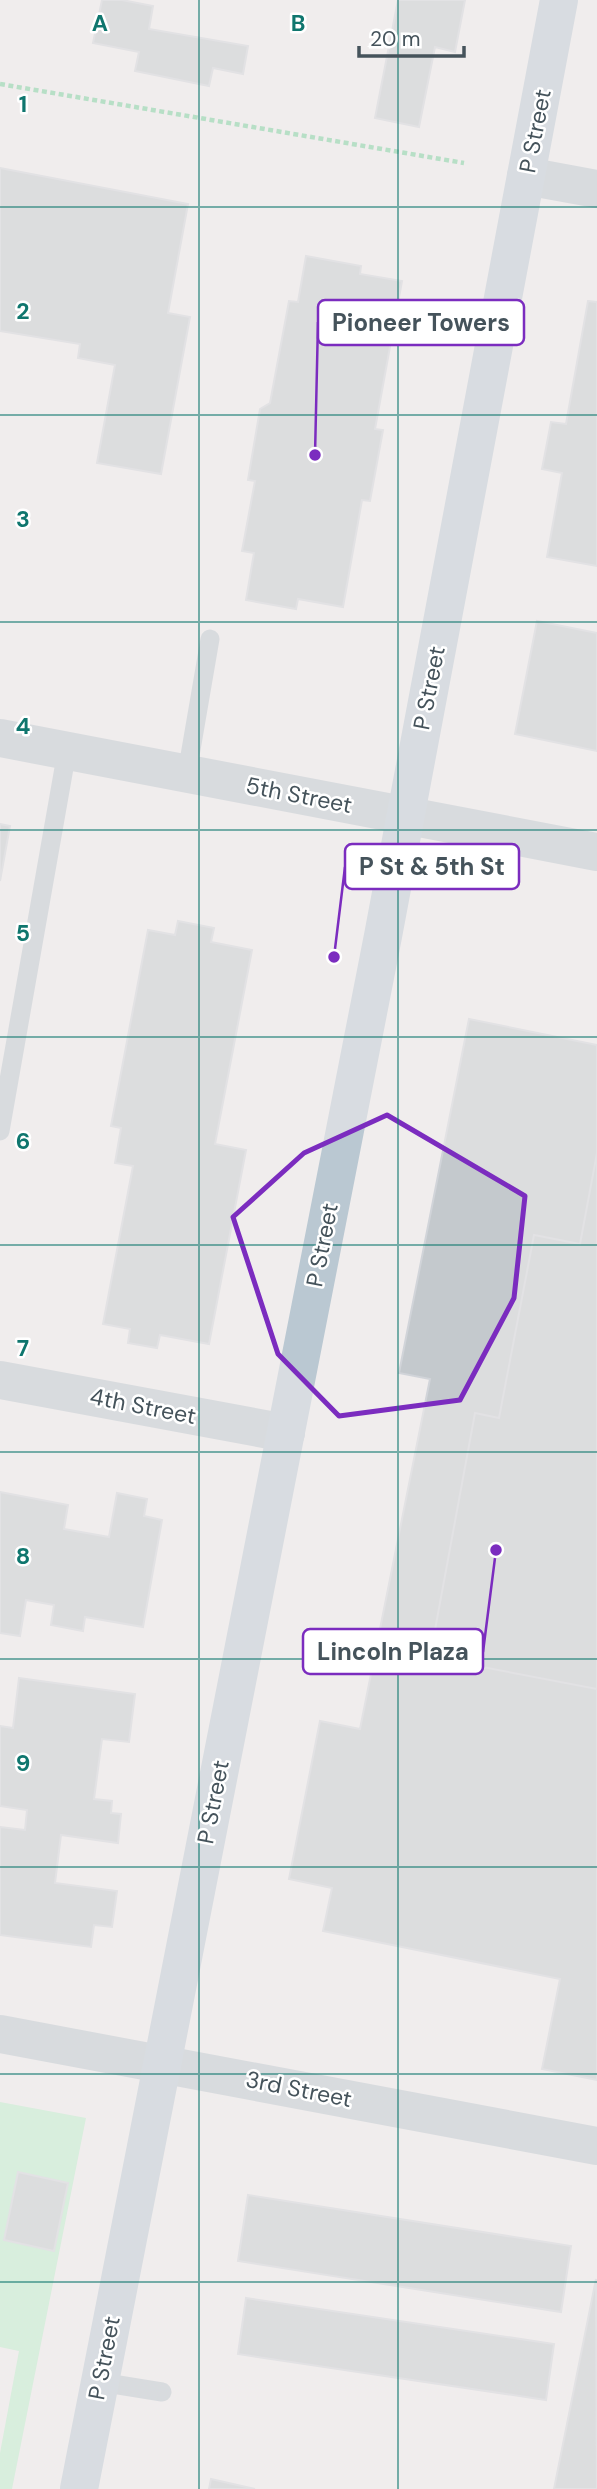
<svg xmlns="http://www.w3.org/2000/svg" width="597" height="2489" font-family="'DM Sans',sans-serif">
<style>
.green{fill:#baefca}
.building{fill:#c4c9cd;stroke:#d1d4d9;stroke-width:2}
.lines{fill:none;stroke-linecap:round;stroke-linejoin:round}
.path{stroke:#71ce98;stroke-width:4.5;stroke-dasharray:5 3.5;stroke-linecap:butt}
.service{stroke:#bbc6cd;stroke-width:19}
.minor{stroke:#bbc6cd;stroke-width:38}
.tertiary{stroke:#bbc6cd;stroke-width:38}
.secondary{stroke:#bac8d2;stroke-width:38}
.marked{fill:none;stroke:#7b2cbf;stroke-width:5;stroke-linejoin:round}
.grid{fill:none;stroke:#0f766e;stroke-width:2;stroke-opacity:0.55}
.labels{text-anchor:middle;stroke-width:5;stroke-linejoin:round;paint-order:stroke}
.street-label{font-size:23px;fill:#45535b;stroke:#fff}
.grid-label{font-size:23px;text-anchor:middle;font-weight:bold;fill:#0f766e;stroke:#fff;stroke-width:5;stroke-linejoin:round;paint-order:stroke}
.leader{fill:none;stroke:#7b2cbf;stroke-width:2.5}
.callout-dot{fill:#7b2cbf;stroke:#fff;stroke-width:2.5}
.callout{fill:#fff;stroke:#7b2cbf;stroke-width:2.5}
.callout-label{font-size:24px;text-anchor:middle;font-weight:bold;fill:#45535b}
</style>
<rect width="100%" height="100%" fill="#f0eded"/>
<path class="green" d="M0,2102L86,2118L12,2489H0V2453L19,2351L0,2347Z"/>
<path class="building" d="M102,0H122L153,6L149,29L248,46L243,74L213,68L209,86L135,71L139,52L93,43Z
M398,0H465L455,52L435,47L419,127L375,118Z
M0,168L188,204L168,313L190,317L161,474L97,463L115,365L78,358L80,344L0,331Z
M306,256L361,266L360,274L402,281L375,429L383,430L370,501L362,500L343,607L298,599L296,609L246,600L254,553L242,551L255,481L248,480L260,409L270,403L289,301L298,302Z
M588,301L597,302V566L547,557L562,473L542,469L551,422L566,424Z
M537,621L597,633V751L515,734Z
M0,824L10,826L0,881Z
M178,921L214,928L211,942L252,950L215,1144L246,1150L209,1344L160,1335L157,1348L128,1343L130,1329L103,1324L133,1166L115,1163L121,1128L111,1126L148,930L175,935Z
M469,1019L597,1045V2080L542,2069L560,1979L323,1931L332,1888L289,1879L320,1721L360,1729L430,1379L399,1373Z
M597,1153V1689L430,1657L475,1413L499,1418L534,1235L580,1244Z
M0,1492L68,1505L64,1529L109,1537L117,1493L147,1499L144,1516L162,1520L143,1627L85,1617L83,1631L51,1625L54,1605L26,1600L20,1636L0,1633Z
M19,1678L135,1694L129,1742L102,1739L94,1799L112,1801L111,1813L121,1814L118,1843L61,1835L55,1883L117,1891L112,1927L94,1925L91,1947L0,1935V1827L25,1830L27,1810L0,1806V1726L13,1728Z
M18,2172L68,2183L54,2251L4,2240Z
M248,2195L571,2246L561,2312L238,2261Z
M596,2279L597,2489H554Z
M246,2298L554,2344L546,2400L238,2354Z
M211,2479L255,2489H209Z"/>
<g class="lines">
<path class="path" d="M0,84L464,163"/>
<path class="service" d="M187,773L210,639
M0,1131L67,751
M100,2382L162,2392"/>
<path class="minor" d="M526,176L597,189
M0,1380L286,1433"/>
<path class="tertiary" d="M0,738L597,852
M0,2034L597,2146"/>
<path class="secondary" d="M79,2489L383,936L559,0"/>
</g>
<path d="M0 0H597V2489H0ZM387,1115L525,1196L514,1298L460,1400L339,1416L278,1354L233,1217L304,1153Z" fill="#f0eded" fill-opacity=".55" fill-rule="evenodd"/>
<path class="marked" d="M387,1115L525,1196L514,1298L460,1400L339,1416L278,1354L233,1217L304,1153Z"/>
<path class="grid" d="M199,0V2489M398,0V2489M0,207H597M0,415H597M0,622H597M0,830H597M0,1037H597M0,1245H597M0,1452H597M0,1659H597M0,1867H597M0,2074H597M0,2282H597"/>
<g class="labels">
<g class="street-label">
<text transform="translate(535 131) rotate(-79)" y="8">P Street</text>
<text transform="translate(429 688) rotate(-79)" y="8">P Street</text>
<text transform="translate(299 795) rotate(11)" y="8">5th Street</text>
<text transform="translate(322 1245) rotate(-79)" y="8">P Street</text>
<text transform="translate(143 1406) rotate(11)" y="8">4th Street</text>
<text transform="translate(213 1802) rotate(-79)" y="8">P Street</text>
<text transform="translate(299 2089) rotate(11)" y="8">3rd Street</text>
<text transform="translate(104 2358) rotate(-79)" y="8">P Street</text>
</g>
</g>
<g class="grid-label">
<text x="100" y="31">A</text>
<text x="298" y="31">B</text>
<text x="23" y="112">1</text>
<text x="23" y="319">2</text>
<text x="23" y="527">3</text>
<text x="23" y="734">4</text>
<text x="23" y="941">5</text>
<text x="23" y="1149">6</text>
<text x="23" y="1356">7</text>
<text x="23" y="1564">8</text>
<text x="23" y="1771">9</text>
</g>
<path class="leader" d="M315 455L318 322M334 957L345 867M496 1550L483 1652"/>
<g class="callout-dot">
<circle cx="315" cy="455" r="7"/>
<circle cx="334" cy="957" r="7"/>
<circle cx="496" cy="1550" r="7"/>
</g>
<g class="callout">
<rect x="318" y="300" width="206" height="45" rx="7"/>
<rect x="345" y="844" width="174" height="45" rx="7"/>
<rect x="303" y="1629" width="180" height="45" rx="7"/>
</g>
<g class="callout-label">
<text x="421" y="331">Pioneer Towers</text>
<text x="432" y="875">P St &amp; 5th St</text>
<text x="393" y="1660">Lincoln Plaza</text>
</g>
<path d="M359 46v10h105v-10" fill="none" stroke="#45535b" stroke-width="3.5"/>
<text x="370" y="46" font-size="21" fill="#45535b" stroke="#ffffff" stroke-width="5" paint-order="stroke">20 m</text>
</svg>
